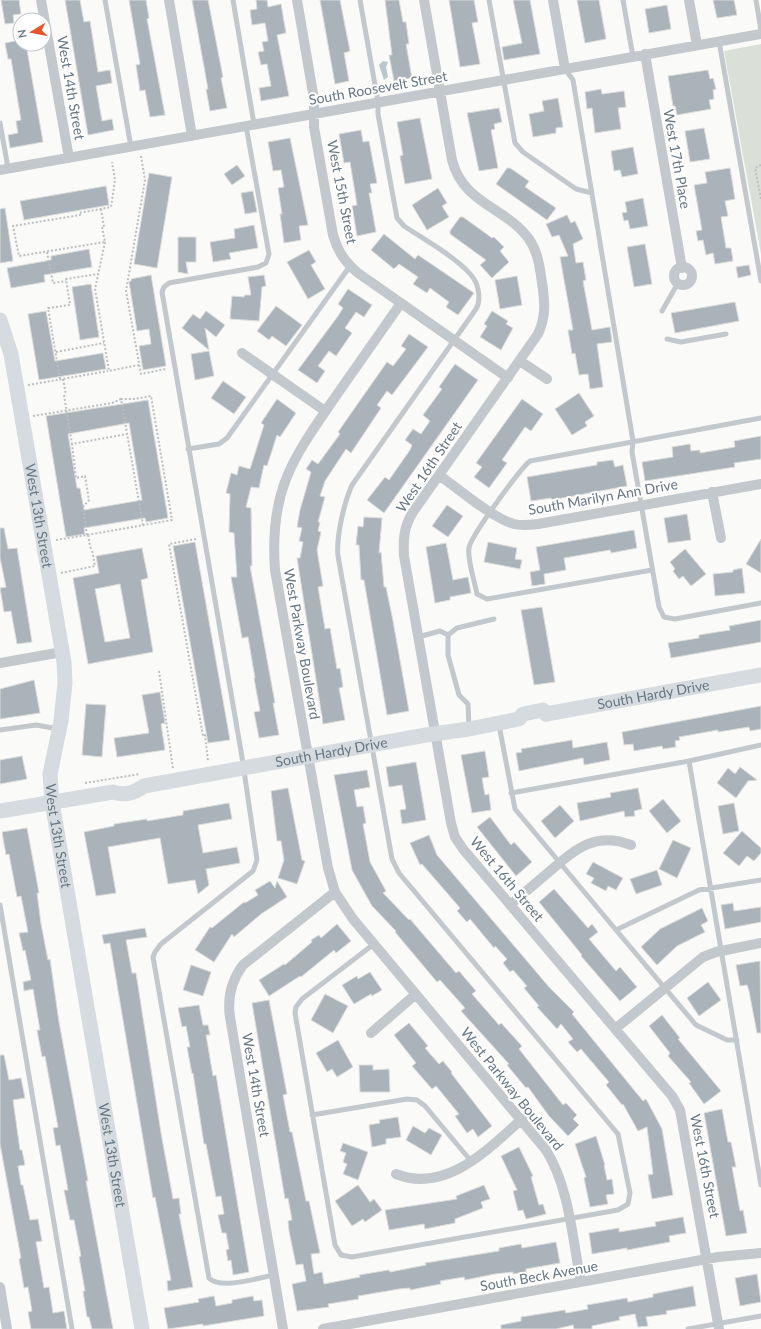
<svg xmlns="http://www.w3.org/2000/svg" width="761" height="1329" font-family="Lato,sans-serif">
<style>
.green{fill:#dadfd7}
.water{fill:#bbc7cb}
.building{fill:#aab3b9;stroke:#dcdcda;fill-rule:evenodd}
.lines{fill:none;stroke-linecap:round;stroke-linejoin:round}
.path{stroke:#bbbfc2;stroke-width:2;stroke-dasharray:2 2;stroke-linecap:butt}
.lane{stroke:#c3c8cc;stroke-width:5}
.street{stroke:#c3c8cc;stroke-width:10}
.secondary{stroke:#d6dbdf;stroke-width:15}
.labels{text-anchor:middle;stroke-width:4;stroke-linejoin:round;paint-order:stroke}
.street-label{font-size:14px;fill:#657683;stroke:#fff}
</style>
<rect width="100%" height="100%" fill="#fafaf8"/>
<path class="green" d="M761,44V254L724,51Z"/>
<path class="water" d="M383,61L388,62L386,67L388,77L384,80L379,65Z"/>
<path class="building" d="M1,0H19L21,14L13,15L14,23L5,24Z
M65,0H80L84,22L90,21L98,72L110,70L112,83L96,86L102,121L112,119L114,130L88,135Z
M129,0H146L149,18L147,19L165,115L150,117L145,90L140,91L136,65L140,64Z
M192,0H208L223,77L221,78L227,108L210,111L206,89H208Z
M256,0H267L268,7L281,4L286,33L277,35L289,96L261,101L259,88L271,86L267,64L261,65L258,52L264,51L262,42L268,41L265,23L252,25L250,10L257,9Z
M320,0H340L350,51L344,53L349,81L335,84Z
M385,0H399L403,22H406L409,44H406L412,78L394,81L389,55H392Z
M449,0H474L478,22L472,23L480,64L460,67Z
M513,0H530L540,54L504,60L502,47L522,43Z
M577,0H599L606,39L585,43Z
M713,0H734L737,15L717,18Z
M667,5L671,29L649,33L645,9Z
M20,40V44H26L43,142L10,148L8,135L18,133L16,121L21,120L11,59H8L5,43Z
M708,70L710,79L713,78L716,89L713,90L714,99L709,100L711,109L677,115L675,106H673L668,76Z
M601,89L602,94L624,91L626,107L618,108L621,129L595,133L592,108L587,109L585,92Z
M558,98L563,127L556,128V133L533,137L529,114L544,111L542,101Z
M499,108L502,122L494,124L495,129L491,130L498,168L479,171L467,113Z
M420,118L432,179L405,184L400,156L403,155L397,122Z
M704,128L710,159L690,162L685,131Z
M361,130L363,142L369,141L377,183L370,184L372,193H369L376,232L357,236L352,206L357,205L350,162L344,163L339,134Z
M290,138L308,225L299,226L301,240L284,243L280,214H282L278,188L284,187L281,170L273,171L268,142Z
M633,147L638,174L622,177L620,170L614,171L611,151Z
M237,165L245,176L232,185L224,174Z
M507,168H510L529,181L525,187L556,208L547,220L496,184Z
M730,168L735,199L725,201L728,216L721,217L726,248H731L733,261L715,264L713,253L706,255L703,240L698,241L696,231L702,230L694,185L707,183L705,172Z
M149,173L172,177L157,268L134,264Z
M106,186L109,205L24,220L20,201Z
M438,188L447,203L442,206L449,217L427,230L412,205Z
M253,191L257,212L245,214L241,193Z
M643,198L648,226L630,229L628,220L624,221L622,213L627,212L625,202Z
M5,208L13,261L0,263V209Z
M567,215L571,223L575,221L583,239L573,244L576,263L583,262L586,280L583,281L592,330L610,327L612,342L597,344L603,387L590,389L588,374L579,375L575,353L572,354L568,330H573L560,257L568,256L559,235L552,237L546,224Z
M460,217H463L492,238L494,237L504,247L500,251L509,262L492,278L480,265L486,260L450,234V231Z
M254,225L258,248L229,253L231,259L213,262L210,242L235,238L234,229Z
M384,234L415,259L418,255L474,293L458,315L446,307L449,302L430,288L427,293L413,284L418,277L399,264L394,269L371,250Z
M178,237H196V262H186L188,274L178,272Z
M645,244L652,284L634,287L627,247Z
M89,249L92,267L44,275L45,282L11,288L7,268L51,260V256Z
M309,250L316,262L311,265L325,289L308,299L287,262Z
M749,265L751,275L738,278L736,267Z
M151,275L166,366L143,370L139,346L151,344L149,329L137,331L129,282L131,281V279Z
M264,275L266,286L262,287L259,321L230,319L232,296L244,297L245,295H251L248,277Z
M517,276L522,305L500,309L495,280Z
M91,284L99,337L80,340L72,287Z
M348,289L372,305L364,317L356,312L345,328L352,333L336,356L329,351L318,366L325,371L317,383L298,370L338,316L343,308L338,304Z
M735,302L739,321L675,333L671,313Z
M276,306L302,325L286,346L272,336L269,340L257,331Z
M46,311L55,361L103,353L106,369L39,380L28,314Z
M206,311L225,325L216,337L205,328L209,350L182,328L193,314L200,319Z
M492,311L508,321L506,324L513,328L501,350L480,337L487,326L484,324Z
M409,334L428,347L392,395L387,391L377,405L381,408L351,453L346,449L325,481L320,496L325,497L318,522H320L318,531L321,532L317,550L323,586L318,587L325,629L330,628L337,669L340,668L343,687L339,688L345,720L323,724L297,558H300L303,542L299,541L302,528L297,527L300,510L311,472L306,469L312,460L318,464L340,434L338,432L387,362L393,366L406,349L401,346Z
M209,351L214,376L195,380L191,354Z
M455,364L478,380L384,513L367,500L385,477L389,480L410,450L412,445L405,440L413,429L421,434L430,421L423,415L442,389L439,387Z
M223,381L246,397L234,414L211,398Z
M579,393L594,416L585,422L587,426L572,435L555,409Z
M277,399L296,413L280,437L277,435L267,466L264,465L259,488L251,487L246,507L251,508L252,566H250L275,703H273L279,735L259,738L254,712L260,711L254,678H255L248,637L242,638L231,577H237L234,533L229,532L230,494L226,493L231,473L237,475L239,466L250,469L264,425L261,423Z
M522,399L543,414L531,431L525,427L502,460L507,463L489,488L474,477L482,467L476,463Z
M148,400L168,518L146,522L145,518L84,528L85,534L66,537L46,416ZM129,423L142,500L84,510L80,488H77L68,434Z
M761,436V459L734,463L735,467L645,481L642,462L673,457L672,447L690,444L691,451L700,450V453L735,447L734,441Z
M613,460L615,467L623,465L627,486L552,500L551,498L531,501L527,477L597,465V462Z
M447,505L463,516L448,537L432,526Z
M687,514L691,540L668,543L664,518Z
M364,517L382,518L379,553L381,552L384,587H386L393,621L409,711L387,715L364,580H361L359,545H356L358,526L363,527Z
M0,528H4L8,549L17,548L32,642L17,644L11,611L4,612L0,588L6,587L0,558Z
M634,530L637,548L611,553L610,550L564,558L566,570L544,574L545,584L532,586L530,572L540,570L536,547Z
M761,539V573L746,564Z
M195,542L230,740L208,743L173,546Z
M488,542L517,548L515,559L522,560L520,569L484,562Z
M446,543L453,580L468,577L471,593L450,597V600L435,603L426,547Z
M142,548L148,578L141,580L153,652L88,664L73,578L99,573L96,556ZM120,584L130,638L105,642L95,589Z
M685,549L706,574L691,586L683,576L679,579L673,571L675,569L670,562Z
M742,568L745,593L715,596L713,574L733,572V570Z
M542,607L555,682L534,685L521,610Z
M761,620V642L671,658L668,643L699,638V635L730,630L729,626Z
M34,680L40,713L0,719V689Z
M160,692L165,723L161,724L165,750L117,757L114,738L149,733L142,695Z
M86,704L106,705L102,757L82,755Z
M761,706V729L750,731L749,727L718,732V730L679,737L680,740L675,741L676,747L663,749L662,746L634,751L633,744L624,745L622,732Z
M572,740L573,748L607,742L610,760L584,765L583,758L519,771L516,753L522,752L521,749Z
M485,751L489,777L482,778L485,795L489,794L491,810L472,813L461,755Z
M22,756L27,779L0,784V760Z
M416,762L426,820L402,824L400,810L406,809L402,785L389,787L386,767Z
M740,767L757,780L748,781L736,798L717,783L728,768L735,774Z
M367,770L370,787L354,790L357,807L363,806L366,823L363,824L370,862L386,891L383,893L409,920L410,919L456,973L459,971L476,991L472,994L499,1025L501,1023L522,1046L519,1049L563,1105L566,1103L577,1115L573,1119L579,1125L568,1136L549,1116L528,1087L526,1088L507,1065L509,1064L461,1011L465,1008L440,980L437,982L395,932L396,931L372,906L352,870L334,775Z
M288,788L302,860L305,861L297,884L278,878L284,860L281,841H277L271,791Z
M638,788L642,809L634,811L635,816L625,817L624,811L580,821L577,803L611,797L610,793Z
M663,799L681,821L667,833L649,811Z
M229,803L232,819L198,825L203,853L237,847L240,863L206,869L209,885L198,894L195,880L168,884L160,838L108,847L116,893L96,896L84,832L114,826V824L147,819V821L183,815V811Z
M734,803L739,831L723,834L718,806Z
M560,805L574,821L555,838L541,821Z
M490,817L511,845L514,842L532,862L516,876L477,827Z
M27,828L39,893H37L41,924L48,960L50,959L59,1022L88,1181H86L113,1329H92L89,1317H87L83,1291H85L79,1257L81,1256L74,1220H70L64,1190H68L60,1145L56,1146L53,1128L58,1127L45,1056L42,1057L37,1030H40L33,989L24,991L23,982L31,980L25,950L23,951L19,933L28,932L21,896L17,897L9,854L6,855L2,832Z
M742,831L761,848V853L754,861L747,856L739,866L723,853Z
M429,835L437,855L549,987L574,1012L572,1014L643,1101L646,1099L662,1129L673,1195L652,1199L648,1175L653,1174L647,1127L638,1131L623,1104L622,1105L606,1085L609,1082L581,1049L577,1052L568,1042L573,1039L561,1024L557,1029L537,1007L539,1006L524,988L527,986L513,970L510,972L503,963L507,959L495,946L494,948L470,919L467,922L457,911L460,908L422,864L420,865L410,843Z
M673,840L691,848L677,878L659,869Z
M593,862L623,878L616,890L608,886L606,891L591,883L594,878L586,874Z
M657,870L662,885L636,894L630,879Z
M270,881L275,888L277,881L287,897L261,914L234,937L232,934L214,962L195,950L210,927L212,928L244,902L245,903L258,895L255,890Z
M554,889L588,928L592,924L598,932L589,939L616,971L620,967L637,987L620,1001L581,956L582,955L539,902Z
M733,903L734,911L761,907V922L725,929L721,905Z
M702,908L708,921L701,925L705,932L677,946L657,965L641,947L660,929Z
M337,924L351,941L336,953L334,950L301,977L300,976L269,996L259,980L284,964L285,965L312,942L311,940L319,935L321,938Z
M145,928L147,937L126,940L132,973H136L161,1133L173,1199L179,1198L181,1214H179L193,1287L168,1291L167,1281L171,1280L155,1197L153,1198L110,943L104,944L102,935Z
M760,961L761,1033H757L749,991L747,985L740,986L736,965Z
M191,965L211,972L203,996L183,990Z
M370,972L382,990L372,996L371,994L354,1004L342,985L357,976L358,979Z
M708,982L721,1000L699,1016L687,998Z
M325,994L348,1006L333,1033L311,1020Z
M269,1000L287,1094L283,1095L290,1132H292L306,1201H309L320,1253L311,1254L314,1274L322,1272L324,1284L360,1277L359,1275L389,1270L390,1272L426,1265L425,1263L499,1251V1248L521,1244L522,1248L556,1242L560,1263L526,1269V1272L513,1274V1272L495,1274L465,1280L464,1277L440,1281L441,1284L425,1287L410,1290V1288L399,1289L358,1296L359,1299L328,1304L329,1307L297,1311L292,1284L306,1281L303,1264L296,1265L289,1231L288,1221L292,1220L288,1198L285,1199L252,1003Z
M199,1005L203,1025H208L210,1035H206L213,1076L216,1075L249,1272L233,1275L231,1260L228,1261L226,1250L229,1249L226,1233H222L218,1215L224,1214L221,1196L216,1197L206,1144H204L193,1073L192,1074L187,1047H190L186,1026L182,1027L178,1008Z
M662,1015L680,1038L678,1039L721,1091L704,1104L689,1083L691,1082L668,1056L670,1053L649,1026Z
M409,1023L428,1046L425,1048L439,1064L443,1061L452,1072L451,1073L492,1126L478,1137L473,1129L467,1133L455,1116L459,1114L436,1086L432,1089L412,1066L416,1063L394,1035Z
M338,1040L353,1067L337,1077L332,1069L327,1072L316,1053Z
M0,1055H4L9,1080L21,1078L25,1098L13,1100L20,1150H22L25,1165L18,1166L21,1185H23L30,1220L38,1219L42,1241L36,1242L44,1288L49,1287L53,1313L64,1311L67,1329H31L28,1312L32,1311L28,1287L24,1288L19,1259L21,1258L0,1144Z
M359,1065H373V1070L389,1069L390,1092H360Z
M722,1109L728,1142H731L736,1167H732L740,1211L743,1210L747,1233L726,1236L704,1113Z
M398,1117L401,1137L386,1139V1144L372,1147L369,1125L380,1123L379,1120Z
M413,1126L425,1133L429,1128L442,1135L431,1155L406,1140Z
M596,1136L605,1165H604L607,1180L612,1179L614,1194L606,1195L608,1204L590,1207L584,1178L586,1177L575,1144Z
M343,1143L368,1152L358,1180L343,1174L347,1164L343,1162L346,1153L340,1151Z
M519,1147L533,1176L531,1177L539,1205L543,1204L546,1214L526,1219L523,1210L518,1211L513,1191L517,1190L501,1156Z
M358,1185L370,1202L374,1199L382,1210L365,1222L363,1219L352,1226L335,1201Z
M484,1185L490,1199L481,1202L483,1208L455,1219V1223L425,1229L424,1224L389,1230L385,1210L457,1199L456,1196Z
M683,1217L686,1233L669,1236L670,1242L627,1250V1248L592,1254L589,1233L619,1228V1232L656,1226L655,1222Z
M757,1274L761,1302L740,1306L735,1278Z
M693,1286L696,1306L666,1311L667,1314L646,1317L648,1326L638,1327L635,1314L619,1317L620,1320L592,1326V1329H574L573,1325L556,1329H501V1325L521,1321V1317L565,1310L566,1313L588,1309L587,1305L627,1298L628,1302L653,1297V1294Z
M214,1296L216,1306L232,1303V1300L253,1296L254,1301L262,1300L264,1316L203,1326V1324L168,1329L164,1308L199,1302L198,1299Z"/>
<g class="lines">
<path class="path" d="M141,156L145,180L126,291L141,374L166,369
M761,165L755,168L761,199
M101,209L104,227
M102,227L105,242L19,256L13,226L80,215L79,213L111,207L115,180L112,162
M105,242L95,289L109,371L139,365
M47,252L53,283L66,281
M56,352L104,343
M60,379L48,308L70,305L66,279L98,274
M63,379L66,395
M28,385L108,371
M64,395L72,444
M33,416L112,403L121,399
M87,535L83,507L89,500L85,476L76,478L72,444L127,434
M88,535L91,550
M196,539L169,544L203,736L205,735L208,761
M56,540C94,534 133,527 172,520L151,396L135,399H121L143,525
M61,573L95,566L92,550
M159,671L173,769
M85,783L140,774"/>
<path class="lane" d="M105,0L131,147
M233,0L254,124
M360,0L378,102V114L397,218L404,226C423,239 463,261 474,279C479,287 481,301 476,309L352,485C344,503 336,537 338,556L392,859L399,873L618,1134L630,1193L628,1204L618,1210L352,1257L341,1255L335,1245L295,1013L296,1007L302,999L374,944
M489,0L515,143L523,152L576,189L592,193
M623,0L633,57
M756,0L761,30
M719,41L761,281
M565,69L573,80L633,441L632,452L659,607L664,617L675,619L761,603
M0,123L8,168
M246,126L269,254L266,263L258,267L169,283L164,287L162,292L242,757L257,860L253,871L161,944L155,952L153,957L209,1278C220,1290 258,1278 274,1275
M662,311L678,283
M667,339L681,342L726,334
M188,449L219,444L227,438L350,266
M652,570L487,599L477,594C475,582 467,560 469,548C470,537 520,469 530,461L761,418
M418,637L440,631L448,635
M499,725L515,809L616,930L699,890L761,880
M469,728L468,704L459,695L448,655V635L457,628L494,619
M0,730L36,725L59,729
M761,745L689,761L761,1185
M511,793L689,761
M0,905L72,1329
M616,930L696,1025L727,1040H737
M312,1115L407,1099L417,1100L425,1106L471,1161
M688,1329L761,1316"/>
<path class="street" d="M41,0L69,158
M169,0L192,136
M297,0L314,99V127L333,235C338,252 345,262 358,273L508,378
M424,0L452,160C463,204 506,207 529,239C538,252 540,268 542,283C545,302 546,317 538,334L413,512C404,526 403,539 404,556L451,823L455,837L463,849L672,1096L680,1110L719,1329
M553,0L565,69
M689,0L697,45
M645,54L682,268
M0,170L761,34
M674 276a9 9 0 1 1 18 0a9 9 0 1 1-18 0Z
M401,303C380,333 359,363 338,393C294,457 269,488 275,570L328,868L335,892L353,919L546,1150C570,1189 572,1238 581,1282
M242,353L325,411
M520,361L547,379
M439,475C457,488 494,519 514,524C522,526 530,525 538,524L761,484
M712,492L721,538
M0,663L62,652
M510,905C523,894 537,882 550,871C576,849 595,831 631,845
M615,1029L703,957L716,952L761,943
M371,1033L416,994
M396,1174C446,1194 488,1149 522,1119
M0,1287L7,1329
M283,1329L230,1017C227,997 231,981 243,965L335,892
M323,1329L718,1257L761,1253"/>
<g class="secondary">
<path id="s1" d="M0,320L11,354L64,662L65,683L61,721L50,774L52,802L142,1329"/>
<path id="s2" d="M546,714L761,675"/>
<path id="s3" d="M0,811L113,792C125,796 134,793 144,786L426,735L469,729L519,719L523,714L543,710L546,714"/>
</g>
</g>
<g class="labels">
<g class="street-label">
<text transform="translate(71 88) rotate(80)" y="5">West 14th Street</text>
<text transform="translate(378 88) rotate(-10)" y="5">South Roosevelt Street</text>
<text transform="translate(677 159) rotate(80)" y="5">West 17th Place</text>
<text transform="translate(342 192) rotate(79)" y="5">West 15th Street</text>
<text transform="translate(429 467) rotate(-56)" y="5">West 16th Street</text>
<text transform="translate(603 497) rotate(-10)" y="5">South Marilyn Ann Drive</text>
<text dy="5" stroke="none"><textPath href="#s1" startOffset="200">West 13th Street</textPath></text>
<text transform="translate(302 644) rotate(80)" y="5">West Parkway Boulevard</text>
<text dy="5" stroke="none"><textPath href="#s2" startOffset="109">South Hardy Drive</textPath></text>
<text dy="5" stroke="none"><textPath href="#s3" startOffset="338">South Hardy Drive</textPath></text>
<text dy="5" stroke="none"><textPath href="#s1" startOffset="524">West 13th Street</textPath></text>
<text transform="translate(507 879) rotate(50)" y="5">West 16th Street</text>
<text transform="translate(256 1085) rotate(80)" y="5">West 14th Street</text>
<text transform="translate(512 1089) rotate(51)" y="5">West Parkway Boulevard</text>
<text dy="5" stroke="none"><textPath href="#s1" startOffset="848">West 13th Street</textPath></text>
<text transform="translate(705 1166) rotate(79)" y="5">West 16th Street</text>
<text transform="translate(539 1276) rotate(-10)" y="5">South Beck Avenue</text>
</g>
</g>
<g transform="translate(32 32) rotate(260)"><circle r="19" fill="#ffffff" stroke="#c1c8cd"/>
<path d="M0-3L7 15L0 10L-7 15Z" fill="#e4572e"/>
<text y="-6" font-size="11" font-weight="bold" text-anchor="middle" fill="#657683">N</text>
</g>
</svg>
